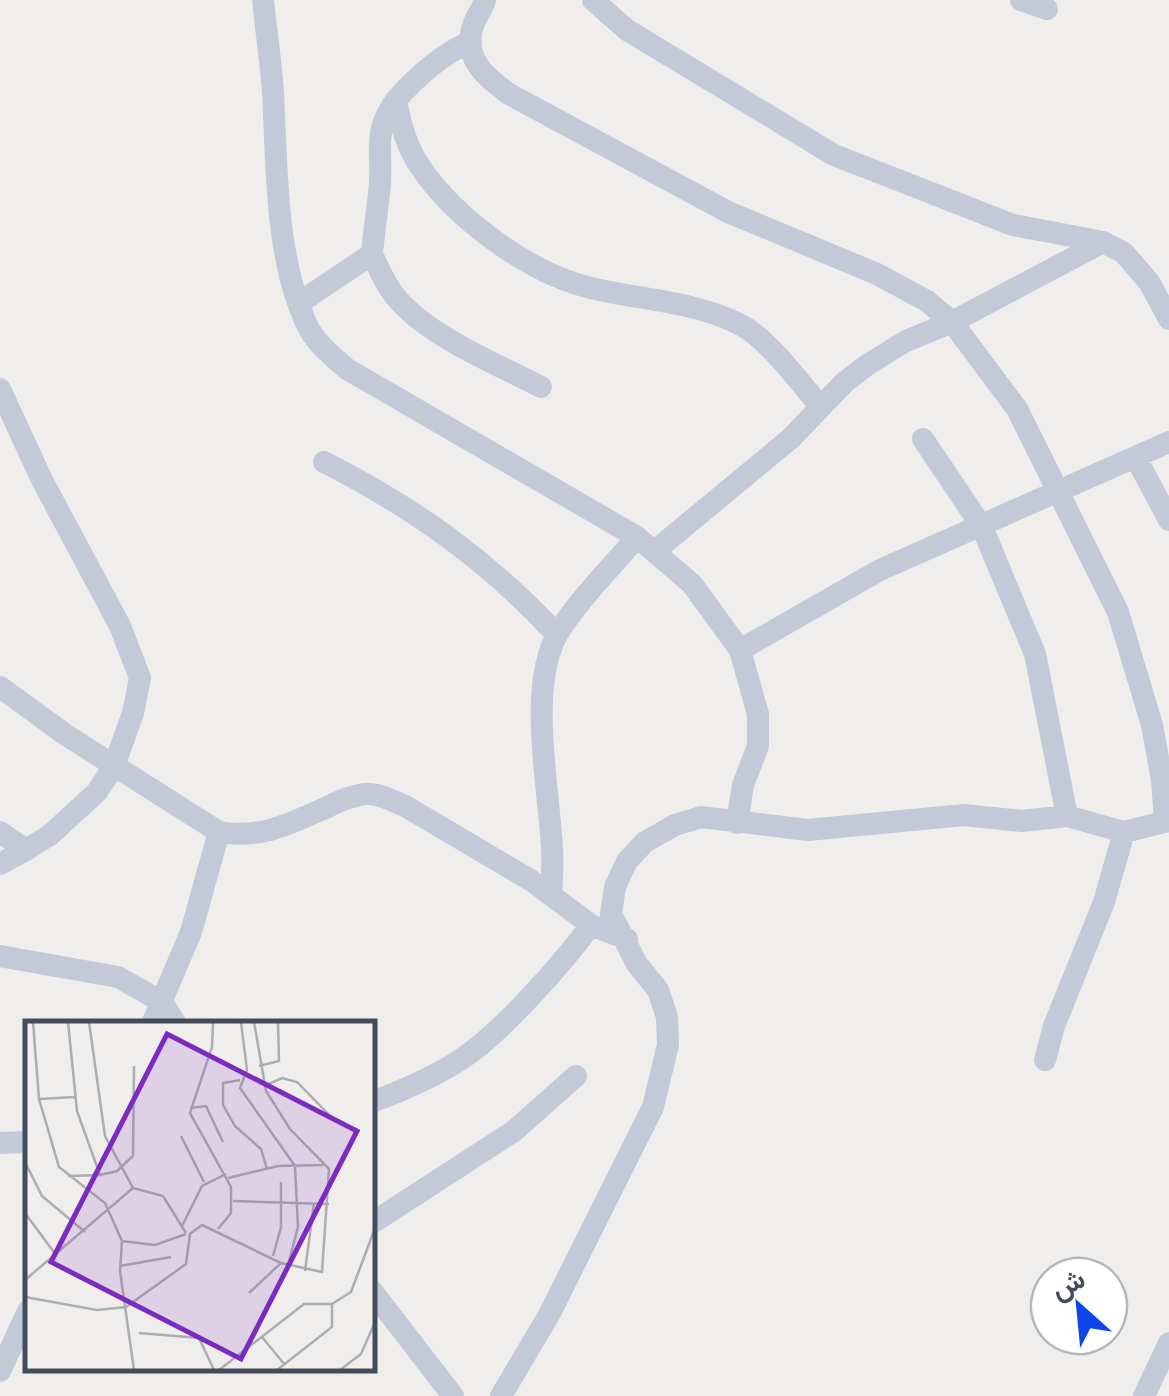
<svg xmlns="http://www.w3.org/2000/svg" width="1169" height="1396" font-family="'Varela Round',Vazirmatn,sans-serif">
<style>
.lines{fill:none;stroke-linecap:round;stroke-linejoin:round}
.street{stroke:#c3c9d6;stroke-width:22}
.inset-road{fill:none;stroke:#abadb3;stroke-width:2.5}
.view{fill:#7b2cbf;fill-opacity:0.15;stroke:#7b2cbf;stroke-width:5}
.inset-edge{fill:none;stroke:#444c5c;stroke-width:5}
</style>
<rect width="100%" height="100%" fill="#f0eeed"/>
<g class="lines">
<path class="street" d="M263,0C266,31 271,62 273,93C277,166 275,255 306,323C315,343 331,355 347,369L637,537L692,584L740,650L758,714V746L743,785L737,823
M485,0C482,10 474,19 472,29C464,60 487,78 509,94L728,212L877,274L927,301L952,322L1017,409L1118,612L1152,725L1162,780L1165,821
M593,0L627,30L834,155L1013,225L1103,242L1124,253L1149,282L1169,319
M1021,0L1047,9
M471,41C441,55 418,75 396,100C400,124 406,145 419,165C454,218 530,274 591,288C640,300 695,301 741,325C768,339 800,383 821,407
M372,254C374,230 378,207 380,183C382,147 373,132 396,100
M299,303L372,254C381,274 389,292 405,307C439,341 499,365 541,387
M0,389L42,480L120,626L140,678L133,713L114,766L97,792L50,835L26,850
M923,439L982,527L1035,654L1067,816
M1136,458L1169,520
M324,462C413,507 489,561 557,635
M656,550L790,439L845,382L867,365L906,341L952,322L1103,242
M740,650L880,570L1169,442
M0,687L66,735L219,832C259,839 288,825 323,809C336,803 353,794 368,794C381,794 393,801 405,806L532,881L591,925L627,939
M0,832L26,850L0,864
M551,894C552,879 553,863 552,848C549,788 527,686 558,633C579,599 611,568 637,537
M0,956L118,977L162,1002L176,1024
M152,1024L191,932L219,832
M1045,1060L1054,1026L1104,902L1124,832
M372,1102C404,1090 435,1077 463,1058C503,1031 562,964 591,925
M0,1143L28,1142
M372,1223L514,1131L576,1076
M372,1291L453,1396
M0,1371L28,1311
M501,1396L550,1313L653,1107L668,1045L667,1017L658,990L637,964L611,914L615,887L627,861L645,842L675,825L701,817L808,830L964,815L1022,821L1067,816L1124,832L1169,821
M1144,1396L1169,1343"/>
</g>
<g transform="translate(25 1021)">
<rect width="350" height="350" fill="#f0eeed"/>
<path class="inset-road" d="M8,1L14,78L34,146L80,182L97,220L130,224L161,213M64,1L80,115L108,167L138,175L161,212M188,1L187,26L165,92L206,166V192L193,208M216,1L222,49L215,67L270,145L273,206L263,244M234,45L254,40L253,1M215,59L198,62V84L210,105L236,128L242,148M239,65L257,57L272,61L311,101M14,78L50,76M165,87L181,85L198,121M156,115L179,161M0,141L17,175L60,211M75,154L92,150L108,135L109,45M43,155L75,154L52,90L43,1M203,157L253,145L298,144M208,180L304,183M0,192L31,234M157,205L177,165L201,153M97,220L95,250L109,349M248,235L256,206V161M95,245L146,236M280,250L289,182M0,259L108,167M224,272L256,242M0,276L72,289L101,286L161,243L165,213L177,204L256,242L297,251L304,148L265,108L241,70L229,1M307,283L326,271L350,207M114,312L174,317L189,349M237,316L260,344M194,349L279,283H307V306L252,349M315,349L336,333L350,301"/>
<path class="view" d="M142,13L332,110L216,338L26,241Z"/>
<rect width="350" height="350" class="inset-edge"/>
</g>
<g transform="translate(1079 1306) rotate(333)"><circle r="48" fill="#ffffff" stroke="#b4b7be" stroke-width="2.5"/>
<path d="M0-8L18 38L0 25L-18 38Z" fill="#0d44eb"/>
<text y="-15" font-size="28" font-weight="bold" text-anchor="middle" fill="#444c5c">ش</text>
</g>
</svg>
